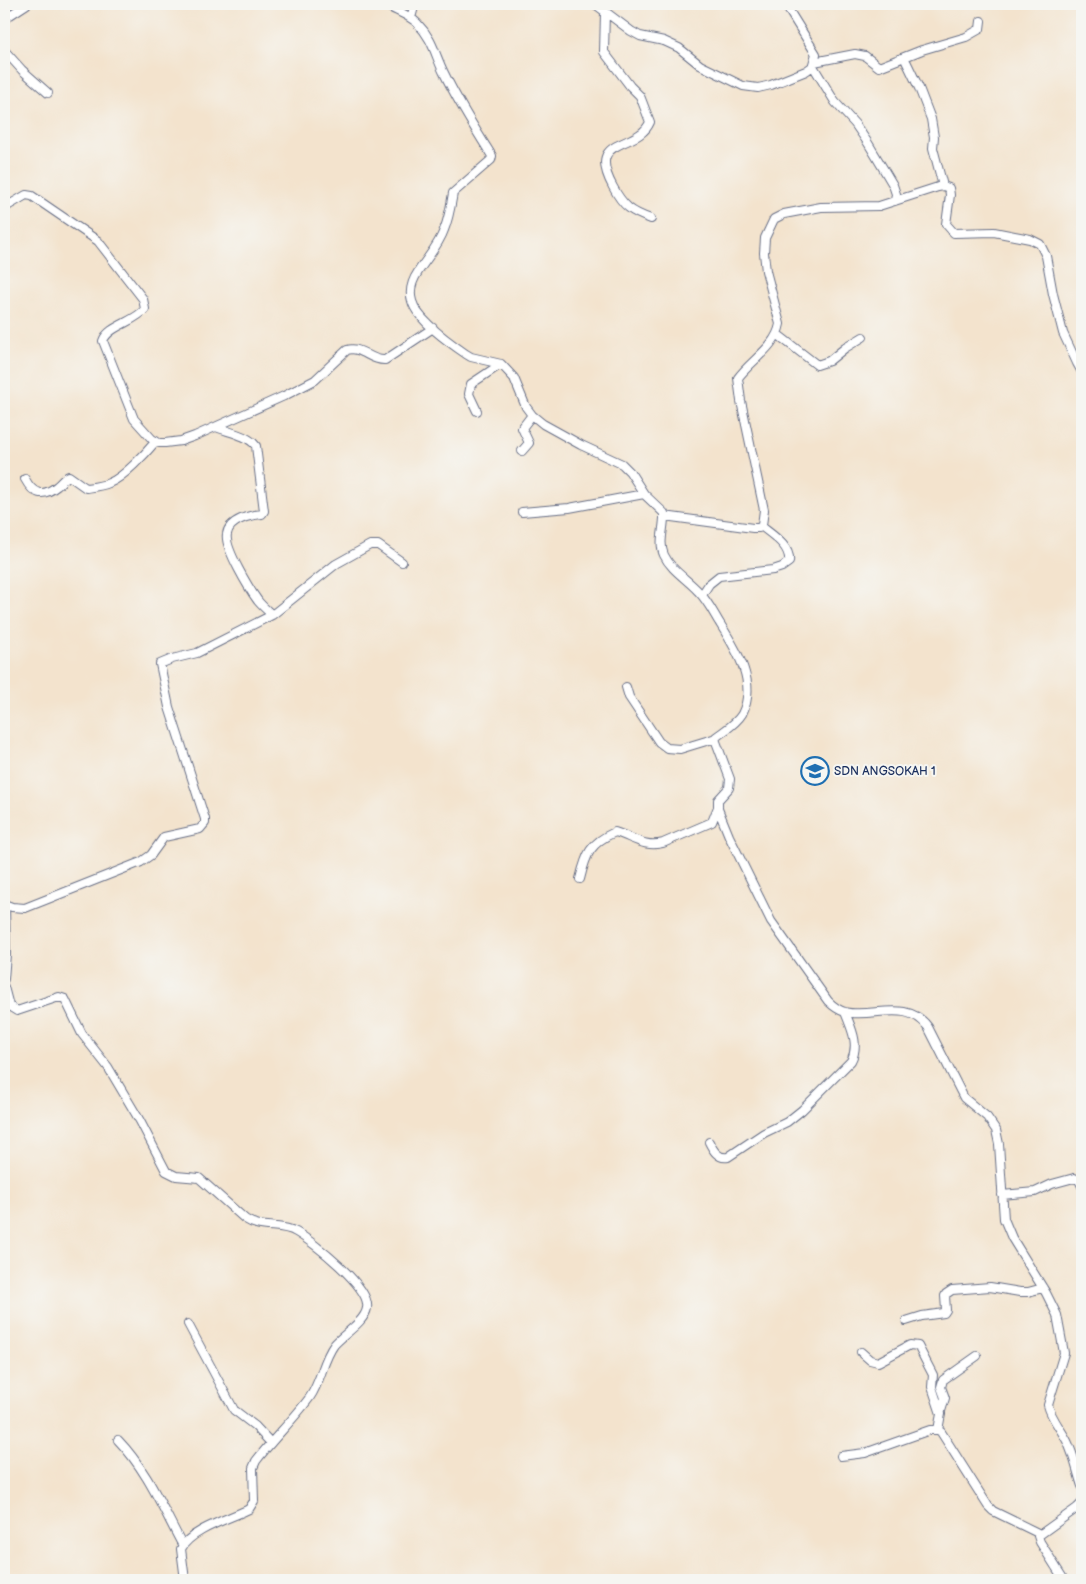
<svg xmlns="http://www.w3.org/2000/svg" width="1086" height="1584" font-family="'Balsamiq Sans',sans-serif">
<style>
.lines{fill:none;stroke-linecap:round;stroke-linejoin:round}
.minor-casing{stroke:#676e85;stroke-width:10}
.minor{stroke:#fff;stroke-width:8}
.labels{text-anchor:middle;stroke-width:4;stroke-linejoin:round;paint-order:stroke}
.poi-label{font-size:12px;fill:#1b2f5e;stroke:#f6f6f2;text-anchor:start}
</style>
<rect width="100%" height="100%" fill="#f6f6f2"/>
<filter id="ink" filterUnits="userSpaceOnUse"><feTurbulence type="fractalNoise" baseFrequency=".02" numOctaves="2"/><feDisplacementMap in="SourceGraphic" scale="10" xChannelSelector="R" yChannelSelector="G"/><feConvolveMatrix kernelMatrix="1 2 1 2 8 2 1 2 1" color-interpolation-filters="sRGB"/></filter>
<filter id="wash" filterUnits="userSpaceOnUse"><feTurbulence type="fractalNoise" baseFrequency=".0096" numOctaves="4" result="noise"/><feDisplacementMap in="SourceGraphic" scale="20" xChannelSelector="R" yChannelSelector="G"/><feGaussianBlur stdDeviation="1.12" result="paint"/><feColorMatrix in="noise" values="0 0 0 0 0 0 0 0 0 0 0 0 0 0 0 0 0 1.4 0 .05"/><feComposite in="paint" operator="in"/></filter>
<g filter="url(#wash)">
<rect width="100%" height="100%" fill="#f3e3cd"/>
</g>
<g filter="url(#ink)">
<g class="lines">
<defs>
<path id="minor" d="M384,4C395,11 408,14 417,23C433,39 435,55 444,73C458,102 475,129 492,156L491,160L453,193C451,205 449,218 444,230C439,245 426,259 418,272C412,281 409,291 412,301C417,320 450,343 466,354L471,357L501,364L514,378L526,407L532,415L543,424L581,445L622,464L630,472L644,494L664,513C665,527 658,542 664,555C671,570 687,579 698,591C707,600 713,612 719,622C736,649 758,682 742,714C736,724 725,730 716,737L715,739L730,779L729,788L718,800V809L729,836L771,921L828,1001C833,1006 838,1010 845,1012C871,1019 907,998 928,1027L964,1098L987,1117L996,1130L999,1144L1004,1219L1012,1238L1046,1293L1057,1315L1064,1353L1048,1405C1051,1418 1061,1429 1067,1441C1074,1455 1077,1471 1082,1486
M595,4L631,31L640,36L664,41L679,48L700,65L743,86L758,88L771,85L806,71L813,66L835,102L855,124L868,143L893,185L896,194L895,201
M785,4L816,54L813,64
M605,12L604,52L630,86L640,96L650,122C638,151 585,135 613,187C623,206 631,212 651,219
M411,18L414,7L418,4
M4,19L27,4
M4,50L22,70L48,93
M904,57L919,88L931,119L934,137L933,148L943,186
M814,62L855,54L865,56L879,67L922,50L966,37L980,29L981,21
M4,208L26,195L32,196L98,241L143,299L145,309C135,322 108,326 103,341L134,419L152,439L159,443H165L181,441L195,436L284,396L315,380L347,350C362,346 370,361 385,360L433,328
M777,334L817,365L829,361L845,348L863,337
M477,411L469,394L471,384L501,364
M216,427C228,432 248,435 256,446L264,511L262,514C250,515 229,520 227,534C224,548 250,590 258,601C262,606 268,611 272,615
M522,451L529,443L522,428L532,415
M25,479C33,494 42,498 57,486C61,483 64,478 69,476L86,488C93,487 102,486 109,483C123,478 146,453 156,441
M522,512L569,508L644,494
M664,516L753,528H759L762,525L764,510L741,401L738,378C751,360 776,347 780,324L766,271L764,253L765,238L774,219L784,214L821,207L879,206L938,187L943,186L949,188L950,195L946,224L954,233L994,232L1030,239L1040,244L1046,256L1053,294L1063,333L1077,363L1082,372
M702,595L709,584L719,576L773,570L782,567L789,562C791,546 772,535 761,526
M626,687L629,697L659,742L667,748L680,749L716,738
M580,879C586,854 590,843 615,832C632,837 645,848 663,843L712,822L718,807
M4,904L12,907L25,908L141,862L151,855L164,837L200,829L205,823V819L169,707L160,664L172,659L197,653L272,615L336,564L370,545H378L402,562
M4,979L6,954L5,905
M4,987L9,1006L17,1011L59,997L65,999L82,1034L108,1067L140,1121L166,1171L176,1176L199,1178L245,1219C261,1230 281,1223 296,1232C313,1242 371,1287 367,1308C365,1322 342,1335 334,1345C323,1360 321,1381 310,1397C295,1418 272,1440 256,1461L253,1468L254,1501L249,1509C231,1518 190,1530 181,1549L185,1580
M709,1142C713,1150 718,1159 728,1157L764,1133L787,1122L802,1110L851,1061C860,1044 851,1028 845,1012
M1002,1195L1035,1192L1052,1184L1074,1178L1079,1180L1082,1186
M906,1321L922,1316L944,1313L946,1310L945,1296L946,1294L952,1290L990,1287L1020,1292H1028L1043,1288
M188,1324L234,1410L255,1426L271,1443
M861,1352L870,1360L878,1362L910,1345L918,1346L933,1375L932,1387L941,1414L938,1430
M941,1411L945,1398L941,1387L943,1380L977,1356
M118,1440C147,1470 163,1509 183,1546
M841,1456L865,1453L930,1430H938L941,1432L988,1506L993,1511L1040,1534
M1064,1580L1040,1542L1038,1536L1077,1508L1082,1503"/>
</defs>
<use href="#minor" class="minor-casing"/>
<use href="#minor" class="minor"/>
</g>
</g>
<defs>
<symbol id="school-ring" viewBox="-11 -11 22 22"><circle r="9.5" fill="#f6f6f2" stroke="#1f6fb2" stroke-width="1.5"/><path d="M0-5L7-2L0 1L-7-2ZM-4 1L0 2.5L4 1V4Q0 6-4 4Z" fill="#1f6fb2"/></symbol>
</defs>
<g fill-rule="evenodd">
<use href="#school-ring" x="799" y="755" width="32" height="32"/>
</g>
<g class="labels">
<g class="poi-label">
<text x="834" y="775">SDN ANGSOKAH 1</text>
</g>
</g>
<rect width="1086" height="1584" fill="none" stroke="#f6f6f2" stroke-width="20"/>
</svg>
